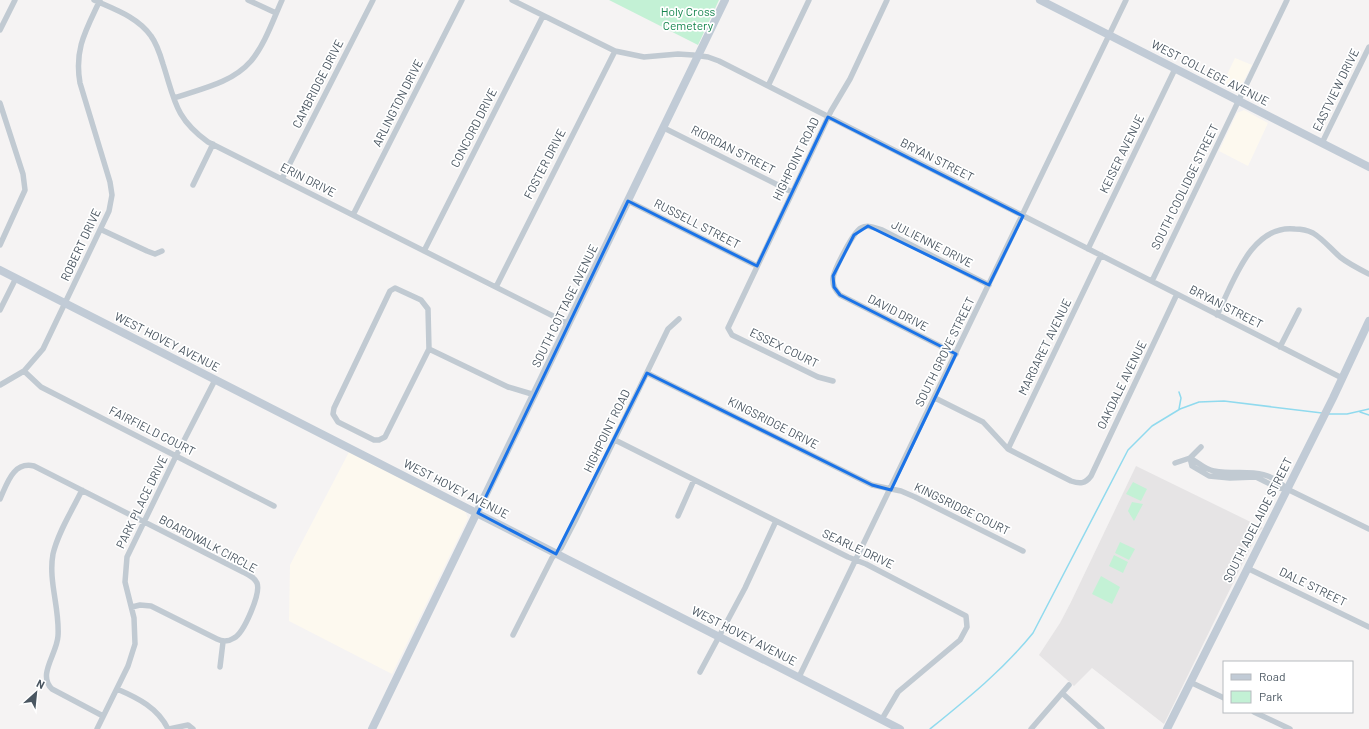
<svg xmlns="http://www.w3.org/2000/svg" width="1369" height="729" font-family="Barlow,sans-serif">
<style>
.commercial{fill:#fdf9ef}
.education{fill:#e6e4e5}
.green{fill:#c3f1d5}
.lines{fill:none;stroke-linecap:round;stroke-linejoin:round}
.stream{stroke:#90daee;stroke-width:1.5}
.street{stroke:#c1cad2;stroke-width:5.5}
.secondary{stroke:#c1cbd6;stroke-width:8}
.marked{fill:none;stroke:#1a73e8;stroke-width:3;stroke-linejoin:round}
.labels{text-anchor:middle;stroke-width:3.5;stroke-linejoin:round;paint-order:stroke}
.park-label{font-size:12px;fill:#17864f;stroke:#fff}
.street-label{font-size:12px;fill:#4a5661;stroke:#fff}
</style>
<rect width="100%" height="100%" fill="#f5f3f3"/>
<path class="commercial" d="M1235,58L1252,65L1240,88L1235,91L1222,85Z
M1244,110L1268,123L1248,166L1219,151L1237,113Z
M349,452L465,511L468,518L392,674L289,621L290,565Z"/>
<path class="education" d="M1136,466L1263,528L1258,532L1164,724L1092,668L1074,686L1039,655L1060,623L1071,602Z"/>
<path class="green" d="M609,0H719L698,45Z
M1133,482L1147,489L1141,501L1126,494Z
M1132,502L1143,504L1134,521L1128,511Z
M1120,542L1135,549L1129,560L1115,553Z
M1114,555L1128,562L1123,573L1109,566Z
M1101,576L1120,587L1112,604L1092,594Z"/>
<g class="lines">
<path class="stream" d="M1179,409L1181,398L1179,392
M1360,412L1369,415
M1328,414H1347L1369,409
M930,729C967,699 1003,670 1033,633L1128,450L1152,426L1180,409L1199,402L1224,401L1322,413"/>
<path class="street" d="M94,0C114,9 138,17 151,36C157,44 160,54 163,64C175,101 175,118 208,142L569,324
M248,0L276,13
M512,0L615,51L644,57L678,54L693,55L708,57L719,61L1342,378
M0,30L15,0
M768,86L809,0
M174,98C201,89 232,83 251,61C265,44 273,20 282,0
M0,103L23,174L25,190L0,245
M664,128L792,192
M1322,143L1369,47
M282,179L373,0
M193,185L213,144
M628,201L757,266
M353,215L462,0
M102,230L147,251L155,254L162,251
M1088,249L1175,69
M424,251L543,16
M1152,281L1287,0
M496,287L615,51
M395,288L421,300L428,309L429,349L385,437L379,440H374L338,422L333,414L334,408L390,291Z
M0,310L16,278
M1217,315C1233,283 1251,224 1295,229C1301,229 1307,230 1313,233C1323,239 1331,249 1340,257C1349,264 1359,269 1369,274
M1280,347L1299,310
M429,349L508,387L535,395
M956,354L840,295C835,290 832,285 833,278C834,270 853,232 861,228C868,224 875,228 882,230L989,285
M24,371L41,387L274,506
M647,373L872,485L901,491L915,497L1023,551
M833,381L818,377L732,335L728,328L831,111L850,79L887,0
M0,385L24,371L43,349L109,211L112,195L110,182L80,83C74,49 86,30 100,0
M935,398L983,422L1008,449L1071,481C1080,484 1085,484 1091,476L1177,294
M615,440L848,557L866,564L966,616L967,627L960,640L898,692L882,719
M1008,449L1101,255
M1190,458C1198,462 1205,470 1214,471C1242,476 1264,465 1287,489L1278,488L1256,477L1230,478L1209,476L1192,466Z
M1175,463L1190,458L1201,447
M1287,489L1369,529
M82,490C72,511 58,532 53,554C48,581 60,609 58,636C57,654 37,675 52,689L103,716
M0,499C7,484 13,461 34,466L243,572C249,575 254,577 257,583C261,593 244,633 234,638C228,642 223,642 217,639L151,606L140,605L132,607
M678,516L694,480
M1247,568L1369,627
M513,635L552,558L561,548L575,521L668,329L679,319
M220,667L223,642
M700,672L745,588L776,521
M799,677L1126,0
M1190,682L1224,698
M117,689C138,698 158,708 168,729
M1062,693L1102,729
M1254,712L1290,729
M97,729L128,666L135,644L134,618L125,582L127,557L176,456L215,380
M169,729L188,725L193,729
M1031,729L1069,685"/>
<path class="secondary" d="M1040,0L1369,167
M0,270L900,729
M372,729L725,0
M1167,729L1333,398L1369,321"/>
</g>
<path class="marked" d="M828,117L1023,216L989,285L868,226L854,235L833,276L834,287L840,295L956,354L891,490L872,485L647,373L556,554L478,513L628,201L757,266Z"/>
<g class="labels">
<g class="park-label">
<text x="688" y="16">Holy Cross<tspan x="688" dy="14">Cemetery</tspan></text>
</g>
<g class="street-label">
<text transform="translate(1210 73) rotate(27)" y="4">WEST COLLEGE AVENUE</text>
<text transform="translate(318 84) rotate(-63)" y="4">CAMBRIDGE DRIVE</text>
<text transform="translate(1336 90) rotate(-64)" y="4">EASTVIEW DRIVE</text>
<text transform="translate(398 103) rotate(-63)" y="4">ARLINGTON DRIVE</text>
<text transform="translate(474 128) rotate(-63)" y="4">CONCORD DRIVE</text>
<text transform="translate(733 150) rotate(27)" y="4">RIORDAN STREET</text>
<text transform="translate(1122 154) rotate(-64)" y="4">KEISER AVENUE</text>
<text transform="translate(796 159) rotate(-64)" y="4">HIGHPOINT ROAD</text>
<text transform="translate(937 160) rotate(27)" y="4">BRYAN STREET</text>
<text transform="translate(545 164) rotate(-63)" y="4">FOSTER DRIVE</text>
<text transform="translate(308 180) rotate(27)" y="4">ERIN DRIVE</text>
<text transform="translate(1185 187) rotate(-64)" y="4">SOUTH COOLIDGE STREET</text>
<text transform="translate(697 224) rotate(27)" y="4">RUSSELL STREET</text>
<text transform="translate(932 244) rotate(27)" y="4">JULIENNE DRIVE</text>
<text transform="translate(81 245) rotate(-65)" y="4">ROBERT DRIVE</text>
<text transform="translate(565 306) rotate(-64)" y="4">SOUTH COTTAGE AVENUE</text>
<text transform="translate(1226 307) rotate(27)" y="4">BRYAN STREET</text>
<text transform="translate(898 313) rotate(27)" y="4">DAVID DRIVE</text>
<text transform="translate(167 342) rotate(27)" y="4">WEST HOVEY AVENUE</text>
<text transform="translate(1045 347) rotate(-64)" y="4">MARGARET AVENUE</text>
<text transform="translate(784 348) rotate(26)" y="4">ESSEX COURT</text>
<text transform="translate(945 352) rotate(-64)" y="4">SOUTH GROVE STREET</text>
<text transform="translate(1122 385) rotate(-64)" y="4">OAKDALE AVENUE</text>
<text transform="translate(773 423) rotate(27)" y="4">KINGSRIDGE DRIVE</text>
<text transform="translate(152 431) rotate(27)" y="4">FAIRFIELD COURT</text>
<text transform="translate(607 431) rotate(-64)" y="4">HIGHPOINT ROAD</text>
<text transform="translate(456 489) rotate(27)" y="4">WEST HOVEY AVENUE</text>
<text transform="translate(142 502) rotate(-64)" y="4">PARK PLACE DRIVE</text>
<text transform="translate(962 509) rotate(26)" y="4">KINGSRIDGE COURT</text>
<text transform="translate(1258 520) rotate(-63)" y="4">SOUTH ADELAIDE STREET</text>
<text transform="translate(208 544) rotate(28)" y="4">BOARDWALK CIRCLE</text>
<text transform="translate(858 549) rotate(25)" y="4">SEARLE DRIVE</text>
<text transform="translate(1313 587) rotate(26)" y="4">DALE STREET</text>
<text transform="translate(744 636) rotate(27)" y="4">WEST HOVEY AVENUE</text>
</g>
</g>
<rect x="1223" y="661" width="130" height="52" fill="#ffffff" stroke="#b7bbc0"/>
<rect x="1231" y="674" width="20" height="6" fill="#c1cbd6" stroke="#b7bbc0"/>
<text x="1259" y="681" font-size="12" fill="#4a5661">Road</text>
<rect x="1231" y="691" width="20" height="12" fill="#c3f1d5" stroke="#b7bbc0"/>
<text x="1259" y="701" font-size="12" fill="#4a5661">Park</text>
<g transform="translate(36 693) rotate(27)" stroke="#ffffff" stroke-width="3" paint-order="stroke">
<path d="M0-3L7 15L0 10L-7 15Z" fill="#4a5661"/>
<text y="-6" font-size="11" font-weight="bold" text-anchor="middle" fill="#4a5661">N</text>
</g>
</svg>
